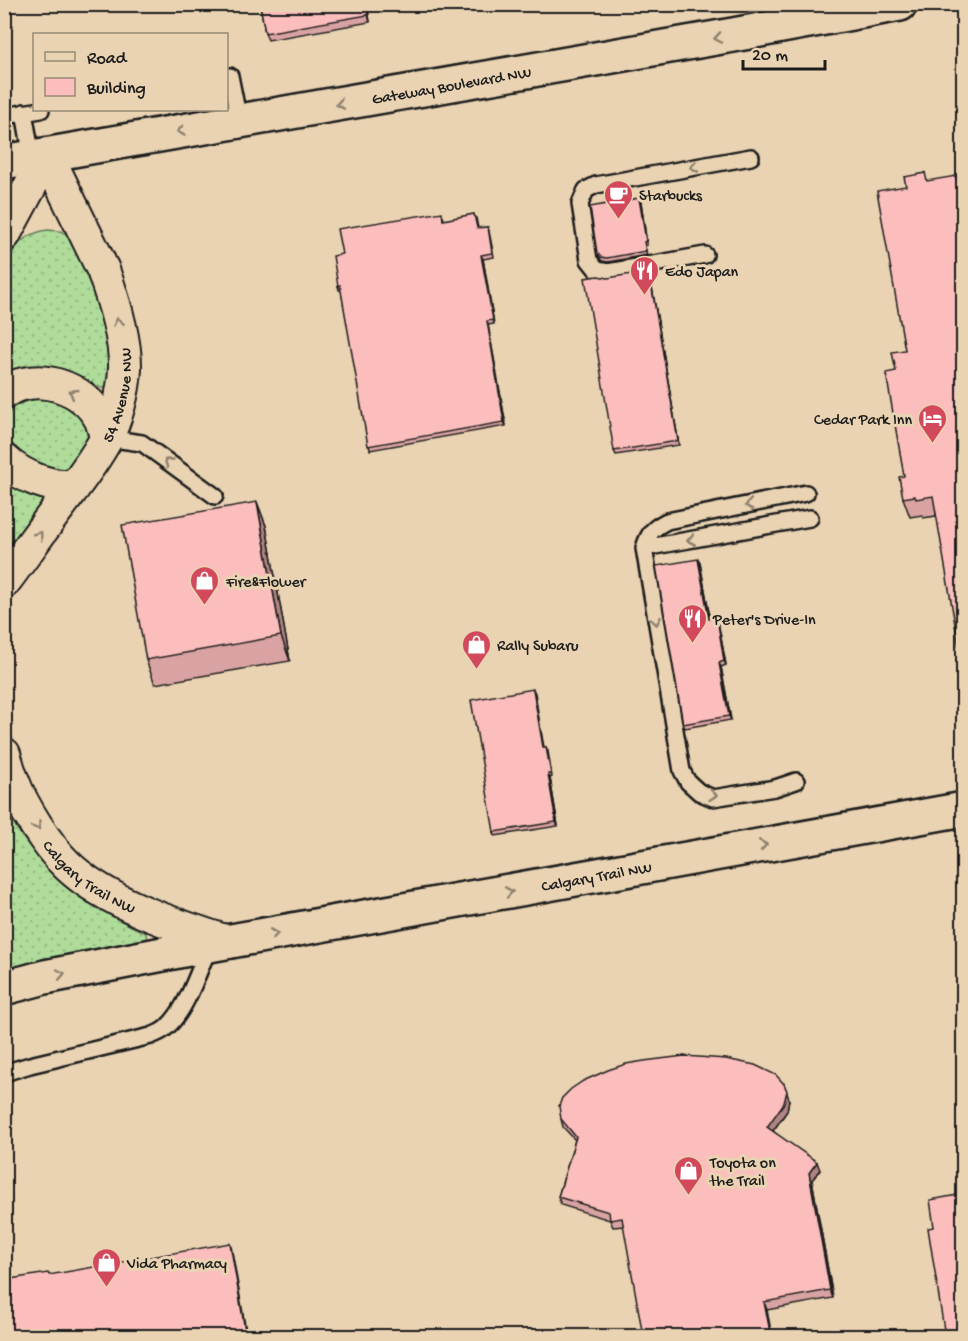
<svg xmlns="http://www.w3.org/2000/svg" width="968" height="1341" font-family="'Gochi Hand',sans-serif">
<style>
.grass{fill:url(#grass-dots);stroke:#667c5b;stroke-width:1.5}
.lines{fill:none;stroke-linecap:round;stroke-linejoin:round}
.lane-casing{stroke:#1c1c1c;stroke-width:20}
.street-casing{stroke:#1c1c1c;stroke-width:36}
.secondary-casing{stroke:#1c1c1c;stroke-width:38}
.lane{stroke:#e9d3b2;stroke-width:15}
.street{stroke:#e9d3b2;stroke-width:32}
.secondary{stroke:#e9d3b2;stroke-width:33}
.wall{fill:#d8a3a2;stroke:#1c1c1c;stroke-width:1.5}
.shaded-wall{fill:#b08584;stroke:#1c1c1c;stroke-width:1.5}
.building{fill:#fbbebc;stroke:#1c1c1c;stroke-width:1.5}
.oneway{stroke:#8d816e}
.labels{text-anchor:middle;stroke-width:6;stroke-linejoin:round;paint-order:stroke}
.street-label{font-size:16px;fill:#1c1c1c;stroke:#e9d3b2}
.poi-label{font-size:16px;fill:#1c1c1c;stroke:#e9d3b2;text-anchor:start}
</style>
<defs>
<pattern id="grass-dots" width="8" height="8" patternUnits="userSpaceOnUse" patternTransform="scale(1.5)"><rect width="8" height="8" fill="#afdc9a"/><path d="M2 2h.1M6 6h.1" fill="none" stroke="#96bc84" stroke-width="1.8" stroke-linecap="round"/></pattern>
</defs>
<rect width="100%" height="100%" fill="#e9d3b2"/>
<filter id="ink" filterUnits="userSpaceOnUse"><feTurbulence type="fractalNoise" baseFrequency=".0167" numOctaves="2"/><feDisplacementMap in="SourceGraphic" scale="12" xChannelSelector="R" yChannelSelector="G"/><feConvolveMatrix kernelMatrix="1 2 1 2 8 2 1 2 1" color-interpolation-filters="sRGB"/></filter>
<g filter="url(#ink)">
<path class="grass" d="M47,230L60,231L71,236L114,324L108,387L102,388L86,382L5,375C5,355 5,335 5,314C5,277 2,238 47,230Z
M38,398C62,398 67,405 85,417L91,437L73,465L62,470L50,471L19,457L7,439L5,429L6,419L11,410L18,404Z
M8,481H13L43,501L45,512L10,551L6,545L4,484Z
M4,796C7,804 9,814 13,822C19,834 29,846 38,856C69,893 103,914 146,933L147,939L145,940L30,967L5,974Z"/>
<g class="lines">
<defs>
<path id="lane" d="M226,76H230L239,121
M24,112L32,158
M4,116L41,110
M705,255L608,272L597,270L589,260L580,204L586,190L596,185L751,157
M106,438L142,443L215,496
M644,548L810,518
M796,781L775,788L713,798L699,792L688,782L682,771L644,548C649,532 653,528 667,521L806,493
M4,1073L30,1065L151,1036C156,1034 163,1031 167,1027C187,1009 198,972 209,947"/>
<g id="street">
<path d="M4,235L47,155"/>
<path d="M4,392C38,371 83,386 101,420C103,426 105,433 106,438"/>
<path d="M4,460C22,477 51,488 74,486"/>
<path id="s1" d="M4,582C22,558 38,535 56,511C73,488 92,465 106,439C116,420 124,391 125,369C126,339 113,298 103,270L47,155"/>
<path id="s2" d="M4,754C7,763 9,772 13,781C22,806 48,847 67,865C106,903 178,926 228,942"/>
</g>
<g id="secondary">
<path id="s3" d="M4,162L733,35L900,4"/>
<path id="s4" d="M4,988L45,977L209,945L964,809"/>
</g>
</defs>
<use href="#lane" class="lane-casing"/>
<use href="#street" class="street-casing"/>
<use href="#secondary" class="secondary-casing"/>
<use href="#lane" class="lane"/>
<use href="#street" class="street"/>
<use href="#secondary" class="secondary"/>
</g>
<path class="wall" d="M260,4H367L370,22L268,40L265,33Z
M925,173L936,516L923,518L922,515L910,517L903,498L904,476L896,371L905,350L906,186Z
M641,202L647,245L645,246L647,255L608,262L602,261L599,257L597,253Z
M443,216L444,220L476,218L478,228L488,227L489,231L494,257L483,259L494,324L488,325L506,426L370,450L341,289L339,290L338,286L342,254Z
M649,271L679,445L616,455L614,451Z
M257,502L266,526L290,661L155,684L146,660Z
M700,563L710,619L717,618L718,622L726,665L721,667L731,720L685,728L683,724Z
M533,689L544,747H546L548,751L552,777L550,778L558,826L495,836L494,832Z
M789,1099L787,1111L773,1131L820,1170L812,1180L833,1298L767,1310L624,1226L613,1227L610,1220L561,1205L558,1197L575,1140L563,1127L561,1119Z"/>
<path class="shaded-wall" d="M366,4H367L370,22L368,15Z
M956,176L963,196V217Z
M639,198L641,202L647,245L646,241Z
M481,255L483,259L494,324L493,320Z
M649,271L650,275L679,445L678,441Z
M487,321L488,325L506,426L504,422Z
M257,502L266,526L290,661L281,636Z
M698,559L700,563L711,623L709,619Z
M717,618L718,622L726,665L724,661Z
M719,663L721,667L731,720L729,716Z
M533,689L535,693L544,751L543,747Z
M548,774L550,778L558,826L556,822Z
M784,1084L789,1099L787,1111L770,1135L767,1127Z
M817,1162L820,1170L812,1180L833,1298L830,1290L809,1173Z
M230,1243L232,1251L247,1336H246Z
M764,1302L767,1310L772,1336H771Z"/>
<path class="building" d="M260,4H366L368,15L265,33Z
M925,173L927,181L956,176L963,217V671L933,496L916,499L915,496L903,498L899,477L904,476L886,373L896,371L892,352L905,350L877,191L906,186L904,177Z
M639,198L646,241L644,242L646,251L607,258L601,257L597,253L590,207Z
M442,212L443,220L474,214L477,228L488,227L492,253L481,255L493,320L487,321L504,422L368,446L340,285L338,286L333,256L342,254L337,229Z
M649,271L678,441L614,451L585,278L598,276L608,278Z
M257,502L281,636L146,660L122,525Z
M698,559L709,619L717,618L724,661L719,663L729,716L683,724L656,566Z
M533,689L543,747H546L551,774H548L556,822L494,832L471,700Z
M684,1056L726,1059L755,1065L776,1075L784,1084L787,1091L784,1103L767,1127L817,1162L809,1173L830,1290L764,1302L771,1336H643L622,1218L610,1220L609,1212L558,1197L576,1137L561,1119L559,1106L562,1098L571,1089L583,1081L608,1070L626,1064L644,1061Z
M963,1194V1336H945L928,1228L934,1227L930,1200Z
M230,1243L246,1336H4V1280L48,1273L49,1275Z"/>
<defs><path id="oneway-chevron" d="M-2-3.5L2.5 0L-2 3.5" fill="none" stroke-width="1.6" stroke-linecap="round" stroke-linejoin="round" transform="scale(1.5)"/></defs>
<g class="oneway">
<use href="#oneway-chevron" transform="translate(718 38) rotate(171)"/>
<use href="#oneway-chevron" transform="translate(340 104) rotate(170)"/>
<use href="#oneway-chevron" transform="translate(181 131) rotate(170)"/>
<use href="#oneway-chevron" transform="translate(694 167) rotate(170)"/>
<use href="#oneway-chevron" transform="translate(118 322) rotate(-102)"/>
<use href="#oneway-chevron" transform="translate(73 393) rotate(-150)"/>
<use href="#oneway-chevron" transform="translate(168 462) rotate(-144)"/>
<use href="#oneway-chevron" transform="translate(749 505) rotate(169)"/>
<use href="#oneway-chevron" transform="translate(39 535) rotate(-54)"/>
<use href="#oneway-chevron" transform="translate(691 540) rotate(170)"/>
<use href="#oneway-chevron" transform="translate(656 621) rotate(80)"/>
<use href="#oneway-chevron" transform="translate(713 795) rotate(6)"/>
<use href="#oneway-chevron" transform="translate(37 826) rotate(56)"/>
<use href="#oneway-chevron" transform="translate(763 845) rotate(-10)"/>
<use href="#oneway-chevron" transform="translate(509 892) rotate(-10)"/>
<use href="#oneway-chevron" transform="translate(274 934) rotate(-10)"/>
<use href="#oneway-chevron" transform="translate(61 974) rotate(-12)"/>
</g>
</g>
<defs>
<symbol id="cafe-pin" viewBox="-11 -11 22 30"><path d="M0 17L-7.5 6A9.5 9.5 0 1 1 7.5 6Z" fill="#d1495b" stroke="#e9d3b2"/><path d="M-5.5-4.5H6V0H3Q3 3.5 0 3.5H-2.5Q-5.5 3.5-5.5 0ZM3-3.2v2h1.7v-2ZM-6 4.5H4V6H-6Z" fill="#fff"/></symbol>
<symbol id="restaurant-pin" viewBox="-11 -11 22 30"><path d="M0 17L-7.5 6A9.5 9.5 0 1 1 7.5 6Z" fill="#d1495b" stroke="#e9d3b2"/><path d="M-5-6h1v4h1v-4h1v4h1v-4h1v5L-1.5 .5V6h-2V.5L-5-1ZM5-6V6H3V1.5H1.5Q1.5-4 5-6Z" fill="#fff"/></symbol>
<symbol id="hotel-pin" viewBox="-11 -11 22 30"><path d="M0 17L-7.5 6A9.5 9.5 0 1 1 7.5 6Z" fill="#d1495b" stroke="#e9d3b2"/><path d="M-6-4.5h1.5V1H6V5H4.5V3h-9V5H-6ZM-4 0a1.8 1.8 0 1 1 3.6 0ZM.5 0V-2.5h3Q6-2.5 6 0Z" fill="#fff"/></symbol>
<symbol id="shop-pin" viewBox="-11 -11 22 30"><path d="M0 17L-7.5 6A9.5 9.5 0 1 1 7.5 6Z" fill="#d1495b" stroke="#e9d3b2"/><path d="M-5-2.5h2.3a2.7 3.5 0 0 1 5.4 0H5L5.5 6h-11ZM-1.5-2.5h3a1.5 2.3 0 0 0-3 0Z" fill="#fff"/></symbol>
</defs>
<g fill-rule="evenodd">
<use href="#cafe-pin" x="602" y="178" width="33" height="45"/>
<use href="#restaurant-pin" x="628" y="254" width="33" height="45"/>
<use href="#hotel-pin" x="916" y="402" width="33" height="45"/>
<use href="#shop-pin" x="188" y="564" width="33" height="45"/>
<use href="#restaurant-pin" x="676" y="602" width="33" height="45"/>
<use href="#shop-pin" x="460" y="628" width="33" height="45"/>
<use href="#shop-pin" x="672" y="1154" width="33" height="45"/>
<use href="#shop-pin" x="90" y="1246" width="33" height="45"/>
</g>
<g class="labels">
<g class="street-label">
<text dy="6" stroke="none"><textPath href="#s3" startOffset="454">Gateway Boulevard NW</textPath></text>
<text dy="6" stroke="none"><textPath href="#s1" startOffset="222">54 Avenue NW</textPath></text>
<text dy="6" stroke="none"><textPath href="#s2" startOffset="154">Calgary Trail NW</textPath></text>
<text dy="6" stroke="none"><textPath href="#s4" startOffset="603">Calgary Trail NW</textPath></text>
</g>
<g class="poi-label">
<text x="639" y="200">Starbucks</text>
<text x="665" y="276">Edo Japan</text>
<text x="912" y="424" text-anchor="end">Cedar Park Inn</text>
<text x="226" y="586">Fire&amp;Flower</text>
<text x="713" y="624">Peter's Drive-In</text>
<text x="497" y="650">Rally Subaru</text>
<text x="710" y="1167">Toyota on<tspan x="710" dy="18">the Trail</tspan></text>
<text x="127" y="1268">Vida Pharmacy</text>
</g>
</g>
<rect width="968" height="1341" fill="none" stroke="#e9d3b2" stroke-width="24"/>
<rect x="12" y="12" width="944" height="1317" fill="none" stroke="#1c1c1c" stroke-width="2" filter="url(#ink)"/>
<rect x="33" y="33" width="195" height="78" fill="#e9d3b2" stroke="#978a76" stroke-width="1.5"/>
<rect x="45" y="52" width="30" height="9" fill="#e9d3b2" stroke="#978a76" stroke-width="1.5"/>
<text x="87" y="63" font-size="18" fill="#1c1c1c">Road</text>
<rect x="45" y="78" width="30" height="18" fill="#fbbebc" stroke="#978a76" stroke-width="1.5"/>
<text x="87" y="93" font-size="18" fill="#1c1c1c">Building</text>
<path d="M743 60v9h82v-9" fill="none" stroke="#1c1c1c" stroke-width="3"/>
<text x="752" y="60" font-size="18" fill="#1c1c1c" stroke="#e9d3b2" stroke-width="4.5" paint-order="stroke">20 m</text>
</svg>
